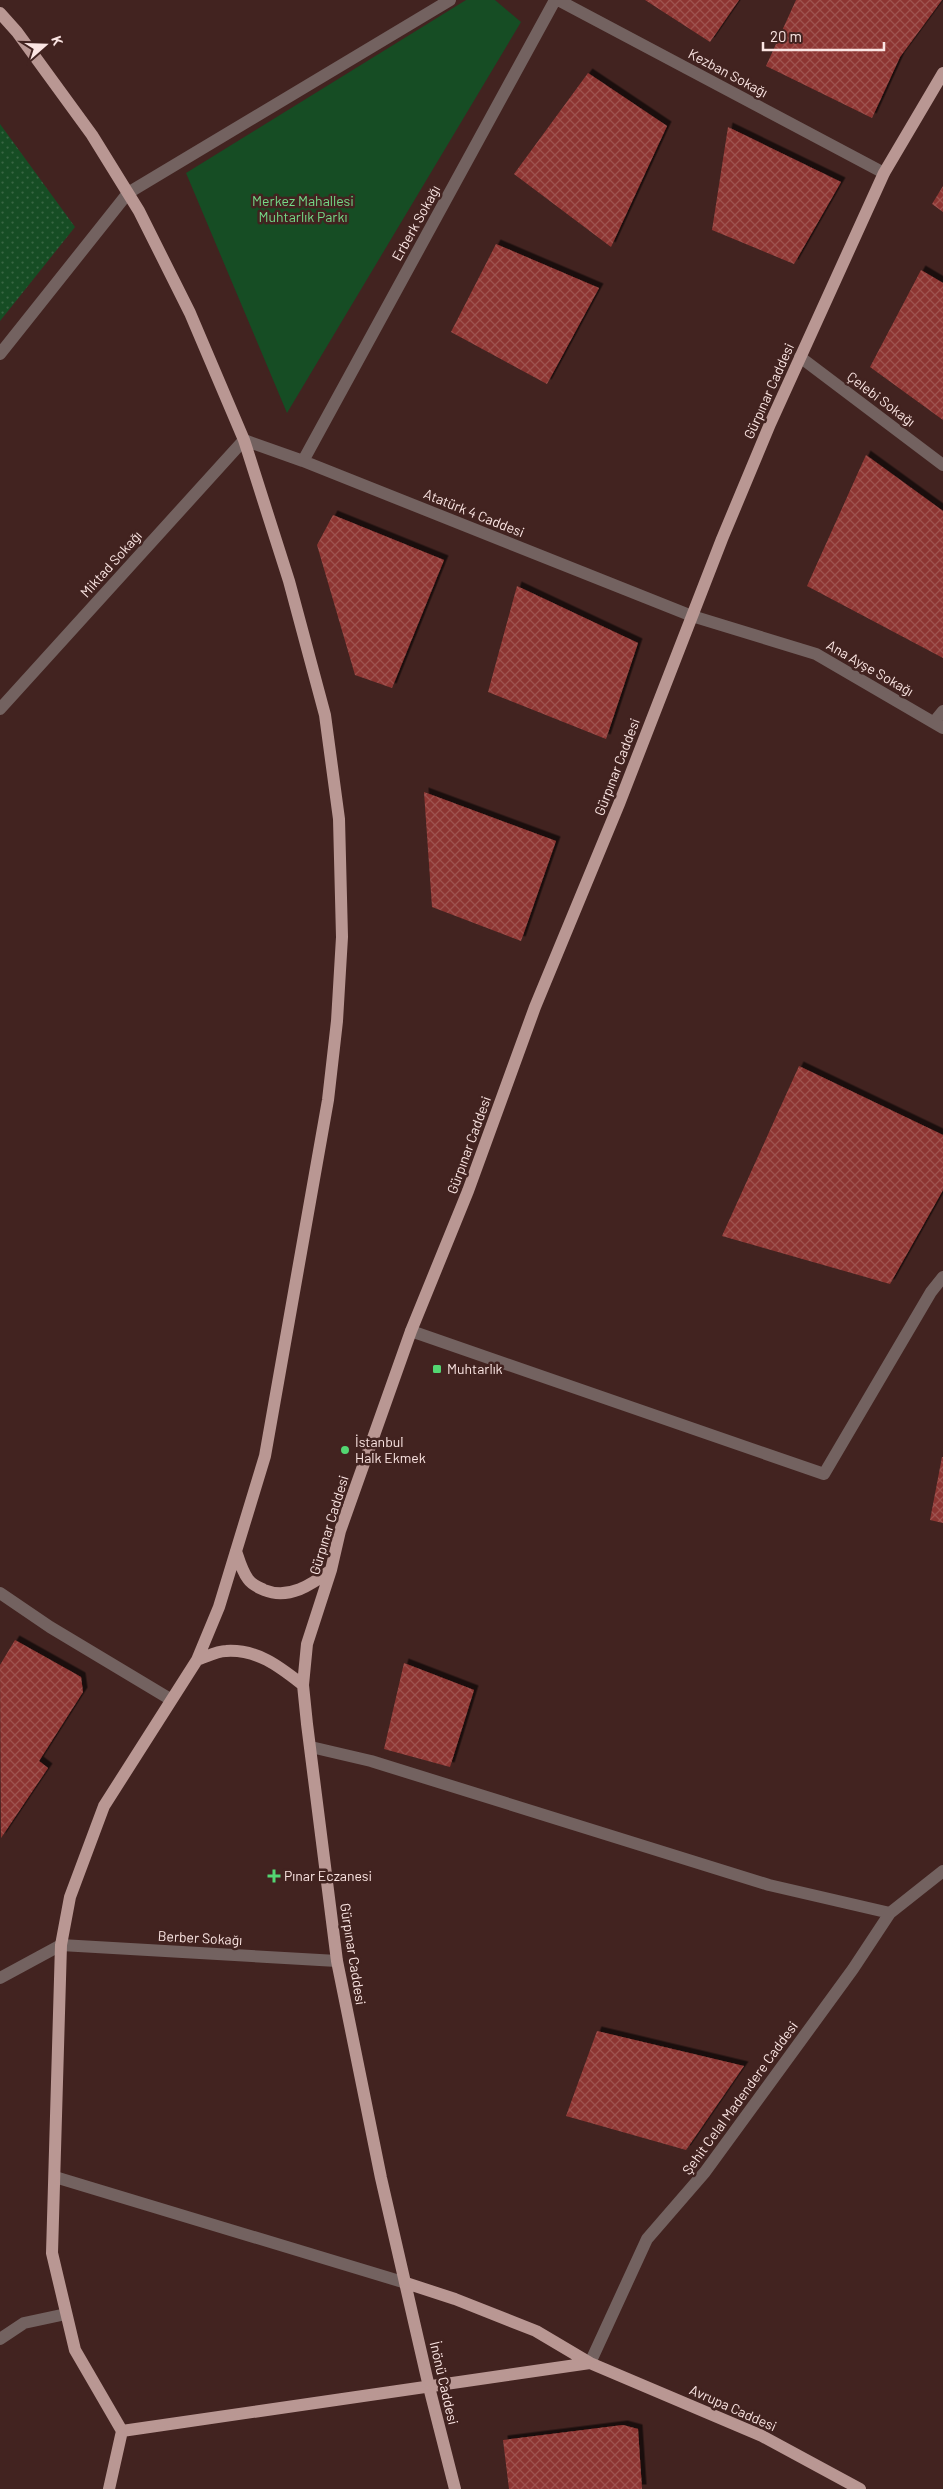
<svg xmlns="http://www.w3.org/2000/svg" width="943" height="2489" font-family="Barlow,sans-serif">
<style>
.grass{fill:url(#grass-dots)}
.green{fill:#164d24}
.building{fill:url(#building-cross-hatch);filter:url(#shadow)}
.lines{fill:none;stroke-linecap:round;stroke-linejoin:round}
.minor{stroke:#736260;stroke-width:12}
.major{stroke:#b99793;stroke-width:12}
.poi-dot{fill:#53d672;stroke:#422320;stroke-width:2}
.labels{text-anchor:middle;stroke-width:5;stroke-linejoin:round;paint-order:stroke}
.street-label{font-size:14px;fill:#fbe5e3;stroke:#422320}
.park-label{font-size:14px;fill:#75da88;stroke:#422320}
.poi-label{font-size:14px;fill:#fbe5e3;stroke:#422320;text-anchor:start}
</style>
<defs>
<pattern id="grass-dots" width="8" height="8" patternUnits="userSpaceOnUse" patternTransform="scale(1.25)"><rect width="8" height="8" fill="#164d24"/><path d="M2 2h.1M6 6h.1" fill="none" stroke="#396644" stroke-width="1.8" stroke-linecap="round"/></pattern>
<pattern id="building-cross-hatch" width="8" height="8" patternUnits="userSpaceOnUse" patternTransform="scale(1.25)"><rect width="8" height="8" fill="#8d3632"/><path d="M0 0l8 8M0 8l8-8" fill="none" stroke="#9e5350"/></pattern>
<filter id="shadow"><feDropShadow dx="4.5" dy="-4.5" stdDeviation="0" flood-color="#0009"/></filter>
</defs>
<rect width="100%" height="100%" fill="#422320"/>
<path class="grass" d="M0,124L75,227L0,321Z"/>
<path class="green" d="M466,0H495L521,22L287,413L186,173Z"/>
<path class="building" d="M645,0H739L710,42Z
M796,0H942L900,57L872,118L766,66Z
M588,73L667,126L611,247L514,174Z
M728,127L841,182L794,264L712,230Z
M943,186V212L932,204Z
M496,244L599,288L547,384L451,332Z
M921,270L943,283V420L870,367Z
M866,455L943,511V658L807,586Z
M333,515L444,560L392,688L355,675L317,545Z
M517,586L638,643L606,739L488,692Z
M424,792L556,841L521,941L432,907Z
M799,1066L943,1135V1190L890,1284L722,1236Z
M942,1457H943V1523L930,1520Z
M15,1640L81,1677L83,1692L39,1761L48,1768L1,1838L0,1665Z
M404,1663L474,1690L450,1767L384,1749Z
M597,2031L744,2066L686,2150L566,2116Z
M623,2425L638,2429L642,2489H509L503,2440Z"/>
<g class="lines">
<path class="minor" d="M558,0L884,173
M0,354L128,193L450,0
M800,357L943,465
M303,461L555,0
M0,709L244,440L303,461L692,616L816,654L943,728
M934,722L943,711
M411,1331L824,1474L931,1292L943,1277
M0,1593L50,1627L170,1699
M311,1747L371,1761L769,1885L890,1913
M0,1978L61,1945L337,1961
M55,2177L406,2283
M0,2339L24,2323L66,2314
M590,2363L647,2239L705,2172L853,1969L890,1913L943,1871"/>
<path class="major" d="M0,13L17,32L92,135L139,211L190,313L244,440L289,581L325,715L339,819L342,937L337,1021L328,1100L265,1456L219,1607L197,1660L104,1806L70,1897L61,1945L52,2253L75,2350L122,2431L109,2489
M236,1551C239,1560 242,1571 248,1579C252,1585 258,1587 264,1590C289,1600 311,1585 331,1570
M197,1660C206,1657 217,1651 226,1651C258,1649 280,1667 303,1685
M406,2283L455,2299L536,2331L590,2363L762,2436L860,2489
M122,2431L590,2363
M455,2489L429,2387L381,2178L337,1961L307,1724L303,1685L307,1644L331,1570L340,1531L411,1331L468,1191L535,1007L619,804L722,539L770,424L884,173L943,73"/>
</g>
<g class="poi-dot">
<rect x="432" y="1364" width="10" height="10" rx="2.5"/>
<circle cx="345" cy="1450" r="5"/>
<path d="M271.5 1868.5h5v5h5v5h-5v5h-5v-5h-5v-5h5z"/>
</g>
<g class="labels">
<g class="street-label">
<text transform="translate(728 73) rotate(28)" y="5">Kezban Sokağı</text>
<text transform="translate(416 223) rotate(-61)" y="5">Erberk Sokağı</text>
<text transform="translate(769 391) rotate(-66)" y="5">Gürpınar Caddesi</text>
<text transform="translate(881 399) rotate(37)" y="5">Çelebi Sokağı</text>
<text transform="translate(474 513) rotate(22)" y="5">Atatürk 4 Caddesi</text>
<text transform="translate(111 564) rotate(-48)" y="5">Miktad Sokağı</text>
<text transform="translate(870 668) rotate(30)" y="5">Ana Ayşe Sokağı</text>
<text transform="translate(617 767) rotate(-69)" y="5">Gürpınar Caddesi</text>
<text transform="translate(469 1145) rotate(-70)" y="5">Gürpınar Caddesi</text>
<text transform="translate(329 1525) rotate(-73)" y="5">Gürpınar Caddesi</text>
<text transform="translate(200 1938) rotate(3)" y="5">Berber Sokağı</text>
<text transform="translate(353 1954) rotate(81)" y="5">Gürpınar Caddesi</text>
<text transform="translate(740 2098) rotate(-54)" y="5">Şehit Celal Madendere Caddesi</text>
<text transform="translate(444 2383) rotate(77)" y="5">İnönü Caddesi</text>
<text transform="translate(733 2408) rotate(24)" y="5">Avrupa Caddesi</text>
</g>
<g class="park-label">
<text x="303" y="206">Merkez Mahallesi<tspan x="303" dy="16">Muhtarlık Parkı</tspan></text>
</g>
<g class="poi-label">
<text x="447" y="1374">Muhtarlık</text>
<text x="355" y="1447">İstanbul<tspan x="355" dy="16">Halk Ekmek</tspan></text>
<text x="284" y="1881">Pınar Eczanesi</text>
</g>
</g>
<g transform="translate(45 45) rotate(70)" stroke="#422320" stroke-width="4" paint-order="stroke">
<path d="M0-4L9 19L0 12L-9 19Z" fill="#fbe5e3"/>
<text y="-8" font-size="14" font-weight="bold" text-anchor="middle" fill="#fbe5e3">K</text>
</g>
<path d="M763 42v8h121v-8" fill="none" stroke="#fbe5e3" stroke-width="2.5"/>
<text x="770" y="42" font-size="15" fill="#fbe5e3" stroke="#422320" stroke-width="4" paint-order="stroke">20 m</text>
</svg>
